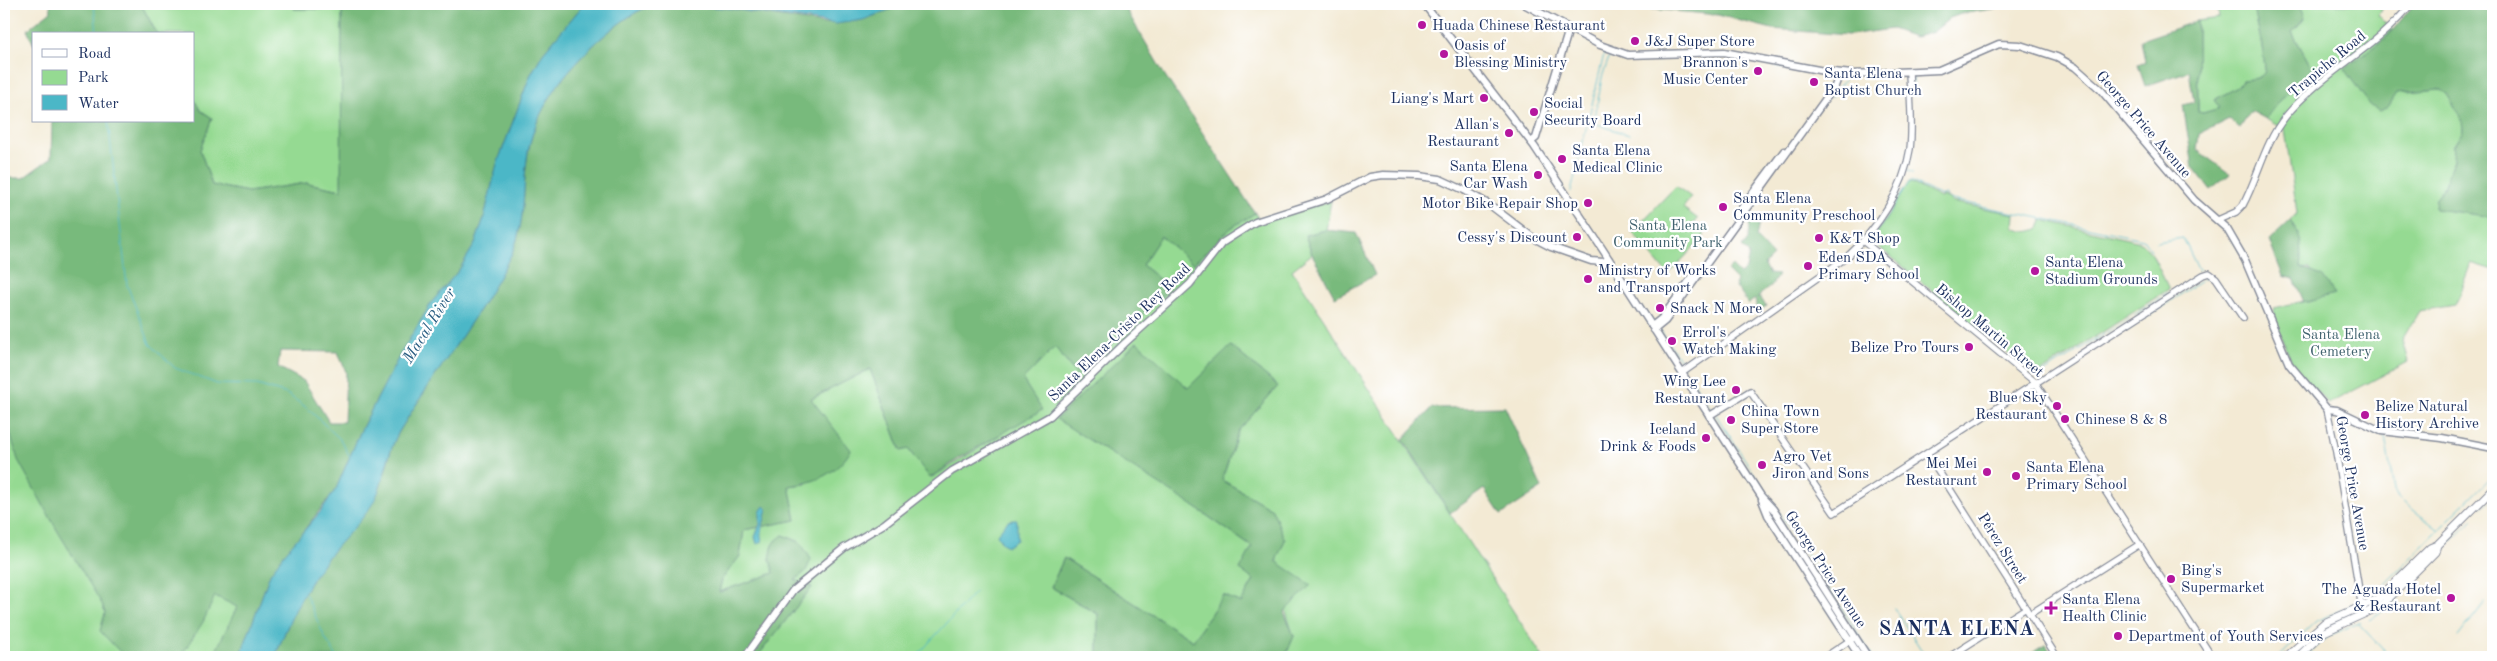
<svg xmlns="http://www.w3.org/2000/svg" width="2497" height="661" font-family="'Old Standard TT',serif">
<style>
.green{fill:#95da92;stroke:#588478}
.forest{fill:#78ba7c;stroke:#4a746d;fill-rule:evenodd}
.water{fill:#4bb7c7;stroke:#337392}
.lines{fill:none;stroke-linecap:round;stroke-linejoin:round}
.stream{stroke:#4bb7c7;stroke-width:1}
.tertiary-casing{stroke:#878c99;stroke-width:8}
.secondary-casing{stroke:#878c99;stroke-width:9}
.trunk-casing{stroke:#878c99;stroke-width:9}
.tertiary{stroke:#fff;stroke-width:5.5}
.secondary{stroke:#fff;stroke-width:6}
.trunk{stroke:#fff;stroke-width:7}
.poi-dot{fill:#b5179e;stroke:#fff;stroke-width:2}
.labels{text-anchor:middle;stroke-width:4.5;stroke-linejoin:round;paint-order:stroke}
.poi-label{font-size:15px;fill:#1b2f5e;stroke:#fff;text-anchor:start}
.street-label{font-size:15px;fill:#1b2f5e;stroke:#fff}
.park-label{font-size:15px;fill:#40626e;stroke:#fff}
.water-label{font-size:16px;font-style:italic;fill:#2c5f83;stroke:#fff}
.district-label{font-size:20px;font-weight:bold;letter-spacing:1px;fill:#1b2f5e;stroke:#fff}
</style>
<rect width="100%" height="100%" fill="#fff"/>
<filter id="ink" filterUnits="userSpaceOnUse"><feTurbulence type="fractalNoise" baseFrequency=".02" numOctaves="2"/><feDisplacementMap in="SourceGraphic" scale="10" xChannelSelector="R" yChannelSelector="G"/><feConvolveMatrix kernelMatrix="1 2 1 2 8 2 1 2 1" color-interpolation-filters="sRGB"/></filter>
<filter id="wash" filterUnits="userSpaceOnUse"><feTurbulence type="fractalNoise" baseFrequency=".0096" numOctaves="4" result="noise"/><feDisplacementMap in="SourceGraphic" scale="20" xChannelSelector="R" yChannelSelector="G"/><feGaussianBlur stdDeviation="1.12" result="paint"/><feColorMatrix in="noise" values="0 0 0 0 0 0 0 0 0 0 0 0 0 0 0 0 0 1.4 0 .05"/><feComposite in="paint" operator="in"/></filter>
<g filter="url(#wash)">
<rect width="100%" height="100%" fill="#f3ead4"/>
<path class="green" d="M141,4H297L294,9H342V190L307,183L248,192L212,185L200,150L212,118L200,110L194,99V34H157Z
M2217,4H2253C2255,15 2268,66 2264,73C2259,80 2250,79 2242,80L2236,88L2214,100L2221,108L2203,113L2198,112L2197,21L2219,18Z
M2300,4H2386L2378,15L2392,29L2388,36L2345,69L2388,107L2396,93L2439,89L2447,94L2462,120L2463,131L2454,145L2453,160L2444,187L2436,198L2435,209L2493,217V270L2471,263L2455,305L2419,311L2402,340L2408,362L2328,404L2293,365L2280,334L2273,308L2335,294L2309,269L2301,268C2303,251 2301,234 2290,221L2297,213L2285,130L2266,119L2284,96L2313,70L2292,32L2305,18Z
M4,178L263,590L240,657H4Z
M1909,182L1941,198L1943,196L1951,200V202L2015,214L2014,228C2023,232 2030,233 2039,228L2042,220L2141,242L2152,254L2169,289L2035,376L1872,241Z
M1676,186L1691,197L1683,208L1698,219L1693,225L1705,235L1668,275L1632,232Z
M1331,201L1326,230L1305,235L1312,254L1292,270L1543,657H1285L1294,636C1278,595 1276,552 1272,509L1222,480L1238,431L1278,386L1231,346L1192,505L1252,547L1254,580L1241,603L1223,595L1193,641L1064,558L1051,587L1098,614V657H757L812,587L795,580L806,571L800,542L783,535L770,559L774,573L719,592L722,579L740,556L744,530L796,520L789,486L806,484L811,399L870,369L901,451L908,448L931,478L1041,409L1022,380L1055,347L1078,377L1170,288L1142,265L1161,236L1193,263L1231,228L1255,213L1261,223L1274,216Z"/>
<path class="forest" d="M50,4H141L157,34H34V45L27,30L51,11Z
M297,4H584L543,53L530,76L497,164L484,218L475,244L459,270L432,302L401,353L362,428L336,489L270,574L240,657H213L237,607L215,596L203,622L180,657H125L100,631L105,613L102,604L57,530L18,460L4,412V178H23L51,158L52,121H194V99L200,110L212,118L200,150L212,185L248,192L307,183L341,190L342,9H294ZM280,351L338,352L346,372L344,422H329L304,381L278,367Z
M657,4L727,8L824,24L863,20L904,4H1123L1164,74L1255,213L1231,228L1193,264L1161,236L1142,265L1170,288L1078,377L1055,347L1023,380L1042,410L958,459L930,478L908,449L901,451L870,369L811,399L851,450C838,473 815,483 789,486L796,520L744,530L740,556L722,579L719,592L774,573L770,559L773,543L783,535L800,542L811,559L806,571L795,580L812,587L757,657H275C288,623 305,585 328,557C343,538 362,521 374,499C387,478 387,451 400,430C436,371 479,317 511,255C526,223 522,193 527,159C530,134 540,112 554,91C571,63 625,10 657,4Z
M1653,4H2023L1961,14L1950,18L1933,32L1915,37L1892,29L1848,35L1772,29L1718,15L1651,9Z
M2253,4H2300L2305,17L2292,32L2313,70L2284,96L2266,119L2251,111L2240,128L2229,119L2199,134L2197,150L2230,174L2211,190L2193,167L2183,105L2194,102L2189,71L2145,86L2138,65L2145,62L2141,40L2197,21L2198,112L2203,113L2220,108L2214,100L2236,88L2242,80C2250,79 2259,80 2264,73C2268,67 2255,15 2253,4Z
M2414,4H2493V217L2435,209L2436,198L2444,187L2453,160L2454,145L2463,131L2462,120L2447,94L2439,89L2397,93L2388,107L2379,111L2370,105L2344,69L2388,36Z
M2290,221C2302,235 2303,250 2301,268L2322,276L2335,294L2304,302L2294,279L2283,276L2269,241Z
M1759,222L1756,238L1773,256L1764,265L1769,274L1778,275L1771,286L1757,297H1760L1766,306L1757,313L1755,299L1748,304L1735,285L1737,281L1727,271L1732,266L1740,274L1746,269L1749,254L1742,247L1748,240L1749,224Z
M1326,230L1356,233L1375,275L1335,297L1312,254L1305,235Z
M1137,342L1188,388L1231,346L1278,386L1238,431L1222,480L1272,509L1285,540L1276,561L1311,585L1284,612L1294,636L1285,657H1098V614L1051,587L1064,558L1193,641L1223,595L1241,603L1254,580L1240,570L1252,547L1192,505L1056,419Z
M1505,407L1542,488L1501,515L1484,489L1450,513L1403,439L1432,408Z
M2046,645L2054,657H2025Z"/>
<path class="water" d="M584,4H657C625,10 571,63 554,91C540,112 530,134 527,159C522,193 526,223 511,255C479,317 436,371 400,430C386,453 386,480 373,503C361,523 342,539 328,557C305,585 288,623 275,657H240L270,574L284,554L320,512L336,489L362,428L401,353L432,302L459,270L475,244L484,218L497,164L530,76L543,53Z
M661,4H904L863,20L836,24L727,8Z
M764,506L767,509L761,534L762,542L757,544L755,537L760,524V512Z
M1014,520H1017V540L1008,546L1002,543L997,534L1008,521Z"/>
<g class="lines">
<path class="stream" d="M94,4L97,34
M1611,52L1602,77L1594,123L1629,135
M1776,66L1821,74
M1913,74V95
M1831,97L1844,80
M108,121L127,285L150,344L175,368L217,384L257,385L287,394L307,408L340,439L350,457
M1908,169V171L1913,173
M1571,192L1605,50
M1871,240L1910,181L1942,196L1944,194L1952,200L2143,239L2151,250
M2156,242L2183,238L2199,271
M2130,328L2207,277L2211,278
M1660,330L1684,366
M1688,374L1713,412
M2037,377L2169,293
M2331,414L2385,437L2394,490L2398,498L2439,530
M1716,415L1873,657
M2483,508L2493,498
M2446,546L2477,515
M2409,586L2439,554
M305,593L325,638L337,657
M2363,600L2375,594L2493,475
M1894,608L1926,657
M2369,619L2388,608L2401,594
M2359,624L2389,656
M2458,637L2485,602
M916,657L976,591
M2279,657L2315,622L2359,602
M2305,657L2330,635L2361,622"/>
</g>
</g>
<g filter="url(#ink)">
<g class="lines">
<defs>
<path id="tertiary" d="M2218,220L2236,212L2243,205C2259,175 2264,143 2286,116C2322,72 2376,49 2411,4
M1863,241L2035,382L2212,657
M1682,373L1847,257C1877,229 1904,190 1910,149C1913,124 1910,97 1909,72
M2327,409L2336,452L2362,608
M1709,416L1750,391L1834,513L2203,275L2209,273L2216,278L2243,318
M1927,453L2057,657
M2030,614L2140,544
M1825,657L1852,639
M1949,657L2026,608"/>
<path id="secondary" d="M1424,4L1534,146L1603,250L1761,496L1773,509L1868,657
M1524,4L1600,45L1628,55L1724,52L1824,71L1852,74L1939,70L1999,44L2020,45L2057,57L2075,67L2101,90L2194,200L2227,229L2245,260L2289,364L2327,409L2337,410L2381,431L2442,438L2493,448
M1531,142L1536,138L1569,29
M1735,217L1784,151
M1652,326L1662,318L1696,272
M1654,330L1665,321L1835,86L1840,73
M1762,500L1768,515L1860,657
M745,657L793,590L844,548L884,524L952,471L1050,416L1125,343L1190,284L1222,243L1255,222L1327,199L1370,177L1383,175L1419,176L1440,179L1464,190L1490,205L1532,237L1551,247L1591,261L1603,262L1609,259"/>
<path id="trunk" d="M2286,657L2324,623L2378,599L2430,548L2437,545L2493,489
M2298,657L2324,632L2381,606L2435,552L2437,545"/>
</defs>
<use href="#tertiary" class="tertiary-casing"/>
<use href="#secondary" class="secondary-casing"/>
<use href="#trunk" class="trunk-casing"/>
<use href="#tertiary" class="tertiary"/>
<use href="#secondary" class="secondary"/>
<use href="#trunk" class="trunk"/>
</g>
</g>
<g class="poi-dot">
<circle cx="1422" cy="25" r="5"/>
<circle cx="1635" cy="41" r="5"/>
<circle cx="1444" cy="54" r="5"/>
<circle cx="1758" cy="71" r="5"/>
<circle cx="1814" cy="82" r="5"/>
<circle cx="1484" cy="98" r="5"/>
<circle cx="1534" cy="112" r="5"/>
<circle cx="1509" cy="133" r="5"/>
<circle cx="1562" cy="159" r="5"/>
<circle cx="1538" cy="175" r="5"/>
<circle cx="1588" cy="203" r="5"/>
<circle cx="1723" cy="207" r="5"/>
<circle cx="1577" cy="237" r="5"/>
<circle cx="1819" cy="238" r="5"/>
<circle cx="1808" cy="266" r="5"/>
<circle cx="2035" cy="271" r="5"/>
<circle cx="1588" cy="279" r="5"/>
<circle cx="1660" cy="308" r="5"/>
<circle cx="1672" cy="341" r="5"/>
<circle cx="1969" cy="347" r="5"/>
<circle cx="1736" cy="390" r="5"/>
<circle cx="2057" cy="406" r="5"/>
<circle cx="2365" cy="415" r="5"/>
<circle cx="2065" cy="419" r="5"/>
<circle cx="1731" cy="420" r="5"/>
<circle cx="1706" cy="438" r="5"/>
<circle cx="1762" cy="465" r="5"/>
<circle cx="1987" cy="472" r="5"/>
<circle cx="2016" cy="476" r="5"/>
<circle cx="2171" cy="579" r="5"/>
<circle cx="2451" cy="598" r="5"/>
<path d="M2048.5 600.5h5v5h5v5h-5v5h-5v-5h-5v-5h5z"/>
<circle cx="2118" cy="636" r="5"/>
</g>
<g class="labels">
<g class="poi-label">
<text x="1432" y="30">Huada Chinese Restaurant</text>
<text x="1645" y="46">J&amp;J Super Store</text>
<text x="1454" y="50">Oasis of<tspan x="1454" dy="17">Blessing Ministry</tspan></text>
<text x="1748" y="67" text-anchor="end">Brannon's<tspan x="1748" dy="17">Music Center</tspan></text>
<text x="1824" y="78">Santa Elena<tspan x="1824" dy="17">Baptist Church</tspan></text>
<text x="1474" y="103" text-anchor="end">Liang's Mart</text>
<text x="1544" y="108">Social<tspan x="1544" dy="17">Security Board</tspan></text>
<text x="1499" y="129" text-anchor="end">Allan's<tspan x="1499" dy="17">Restaurant</tspan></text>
<text x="1572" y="155">Santa Elena<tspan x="1572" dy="17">Medical Clinic</tspan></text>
<text x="1528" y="171" text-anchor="end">Santa Elena<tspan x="1528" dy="17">Car Wash</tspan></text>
<text x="1733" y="203">Santa Elena<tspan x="1733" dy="17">Community Preschool</tspan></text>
<text x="1578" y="208" text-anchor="end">Motor Bike Repair Shop</text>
<text x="1567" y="242" text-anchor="end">Cessy's Discount</text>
<text x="1829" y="243">K&amp;T Shop</text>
<text x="1818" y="262">Eden SDA<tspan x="1818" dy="17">Primary School</tspan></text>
<text x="2045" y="267">Santa Elena<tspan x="2045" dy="17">Stadium Grounds</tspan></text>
<text x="1598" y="275">Ministry of Works<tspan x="1598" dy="17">and Transport</tspan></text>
<text x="1670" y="313">Snack N More</text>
<text x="1682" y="337">Errol's<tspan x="1682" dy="17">Watch Making</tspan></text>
<text x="1959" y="352" text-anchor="end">Belize Pro Tours</text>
<text x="1726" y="386" text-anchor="end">Wing Lee<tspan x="1726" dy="17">Restaurant</tspan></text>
<text x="2047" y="402" text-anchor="end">Blue Sky<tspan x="2047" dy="17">Restaurant</tspan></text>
<text x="2375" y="411">Belize Natural<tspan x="2375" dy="17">History Archive</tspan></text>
<text x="1741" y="416">China Town<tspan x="1741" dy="17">Super Store</tspan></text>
<text x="2075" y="424">Chinese 8 &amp; 8</text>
<text x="1696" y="434" text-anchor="end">Iceland<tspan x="1696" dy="17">Drink &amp; Foods</tspan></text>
<text x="1772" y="461">Agro Vet<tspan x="1772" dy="17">Jiron and Sons</tspan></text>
<text x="1977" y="468" text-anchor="end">Mei Mei<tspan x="1977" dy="17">Restaurant</tspan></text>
<text x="2026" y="472">Santa Elena<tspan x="2026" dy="17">Primary School</tspan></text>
<text x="2181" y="575">Bing's<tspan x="2181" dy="17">Supermarket</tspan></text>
<text x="2441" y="594" text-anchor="end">The Aguada Hotel<tspan x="2441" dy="17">&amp; Restaurant</tspan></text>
<text x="2062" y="604">Santa Elena<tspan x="2062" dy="17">Health Clinic</tspan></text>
<text x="2128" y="641">Department of Youth Services</text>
</g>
<g class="street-label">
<text transform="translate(2327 64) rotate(-40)" y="5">Trapiche Road</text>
<text transform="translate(2144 124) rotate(49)" y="5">George Price Avenue</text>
<text transform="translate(1990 330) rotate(40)" y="5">Bishop Martin Street</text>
<text transform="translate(1119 332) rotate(-44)" y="5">Santa Elena-Cristo Rey Road</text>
<text transform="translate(2353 483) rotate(80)" y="5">George Price Avenue</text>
<text transform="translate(2003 548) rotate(58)" y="5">Pérez Street</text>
<text transform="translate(1826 569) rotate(57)" y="5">George Price Avenue</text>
</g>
<g class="park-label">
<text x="1668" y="230">Santa Elena<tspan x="1668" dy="17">Community Park</tspan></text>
<text x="2341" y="339">Santa Elena<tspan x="2341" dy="17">Cemetery</tspan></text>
</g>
<g class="water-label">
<text transform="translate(428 325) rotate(-58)" y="6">Macal River</text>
</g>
<g class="district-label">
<text x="1957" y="635">SANTA ELENA</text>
</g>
</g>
<rect width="2497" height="661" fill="none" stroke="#fff" stroke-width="20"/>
<rect x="32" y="32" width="162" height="90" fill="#ffffff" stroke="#a4acbf"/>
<rect x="42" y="49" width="25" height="8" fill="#ffffff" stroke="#a4acbf"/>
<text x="78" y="58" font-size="15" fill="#1b2f5e">Road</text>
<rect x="42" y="70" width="25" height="15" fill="#95da92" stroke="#a4acbf"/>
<text x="78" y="82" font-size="15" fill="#1b2f5e">Park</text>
<rect x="42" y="95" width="25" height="15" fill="#4bb7c7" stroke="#a4acbf"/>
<text x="78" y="108" font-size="15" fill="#1b2f5e">Water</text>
</svg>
